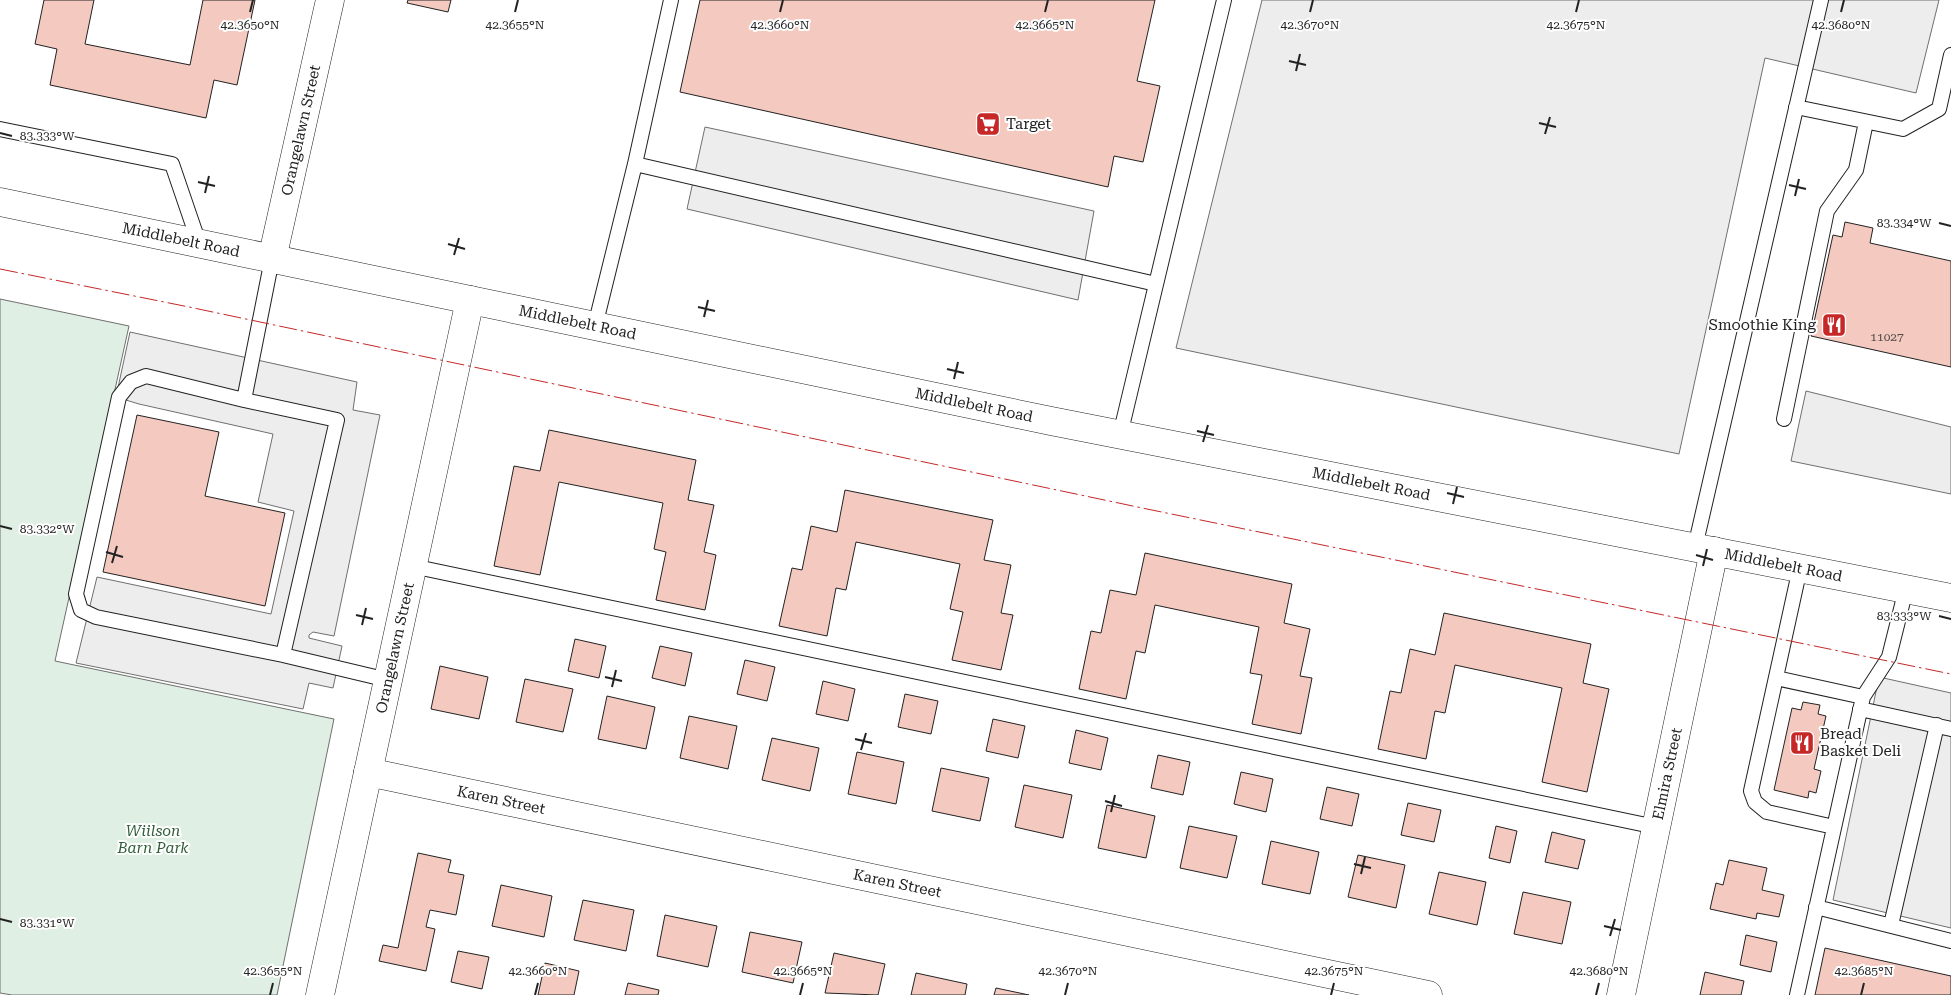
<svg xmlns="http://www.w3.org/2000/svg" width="1951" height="995" font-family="'Roboto Serif',serif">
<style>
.green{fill:#e0efe3;stroke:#6f6f6f}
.parking{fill:#ededed;stroke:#6f6f6f}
.building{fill:#f3c9c0;stroke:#222}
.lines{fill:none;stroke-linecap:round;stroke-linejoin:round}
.lane-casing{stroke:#222;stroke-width:16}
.street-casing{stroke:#222;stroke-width:29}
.secondary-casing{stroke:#222;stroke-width:29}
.lane{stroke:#fff;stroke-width:14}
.street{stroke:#fff;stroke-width:28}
.secondary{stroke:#fff;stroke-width:28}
.power{stroke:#c62828;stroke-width:1;stroke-dasharray:18 4 2.5 4;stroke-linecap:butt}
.ticks{fill:none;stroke:#222;stroke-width:2}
.labels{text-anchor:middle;stroke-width:4;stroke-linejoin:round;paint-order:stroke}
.number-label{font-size:12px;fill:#564c4a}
.poi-label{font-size:15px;fill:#222;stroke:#fff;text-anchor:start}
.street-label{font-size:15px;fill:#222;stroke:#fff}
.park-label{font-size:15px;font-style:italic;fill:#2f5e38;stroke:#fff}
.ticks-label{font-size:12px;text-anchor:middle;fill:#222;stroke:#fff;stroke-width:4;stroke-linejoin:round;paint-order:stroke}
</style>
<rect width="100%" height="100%" fill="#fff"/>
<path class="green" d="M0,299L129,326L55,661L334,719L277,995H12L0,993Z"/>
<path class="parking" d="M1262,0H1939L1916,93L1765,58L1679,454L1176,348Z
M705,127L1094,211L1078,300L687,209Z
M130,332L357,382L353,410L380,415L334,636L313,632L309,635V638L313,639L342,646L333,688L309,683L303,709L76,663L97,577L271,614L294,511L258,502L273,434L139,404L116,397Z
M1806,391L1951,427V494L1791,461Z
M1879,677L1951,693V928L1833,900Z"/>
<path class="building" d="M44,0H94L85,44L190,65L203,0H255L237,85L214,80L206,118L50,85L57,49L35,44Z
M408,0H451L448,12L407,3Z
M700,0H1155L1137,81L1160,86L1143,162L1114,156L1108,187L680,92Z
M1845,222L1873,228L1870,243L1951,261V367L1811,336L1833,235L1842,237Z
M137,415L219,432L205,496L285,513L265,606L103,572Z
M549,430L696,460L688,500L714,505L704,552L716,555L705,610L656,600L666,552L654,549L663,503L559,482L540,575L494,566L514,466L540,471Z
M845,490L993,520L984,560L1011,565L1001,613L1013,615L1001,670L952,660L963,612L950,609L960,564L856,542L846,590L836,588L827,636L779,626L792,568L802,570L811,526L837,532Z
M1145,553L1292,584L1284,623L1310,629L1300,676L1312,678L1301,734L1252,724L1262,675L1250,673L1259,627L1155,605L1145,653L1136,651L1126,699L1079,689L1091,631L1101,633L1110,590L1136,595Z
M1444,613L1591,644L1583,683L1609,689L1587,792L1542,782L1562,688L1455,665L1445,713L1435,711L1426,759L1378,749L1390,691L1401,693L1410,649L1435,655Z
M575,639L606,646L599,678L568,671Z
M660,646L692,653L685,686L652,678Z
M745,660L775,667L767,701L737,694Z
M440,666L488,677L479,719L431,709Z
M525,679L573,689L563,732L516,722Z
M823,681L855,689L848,721L816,714Z
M905,694L938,701L931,734L898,727Z
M607,696L655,707L646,749L598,739Z
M1803,702L1820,705L1818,714L1826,716L1814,769L1821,771L1816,793L1809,791L1808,798L1774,790L1792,708L1801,710Z
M689,716L737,726L728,769L680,758Z
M993,719L1025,726L1018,758L986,751Z
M1076,730L1108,738L1101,770L1069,763Z
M772,738L819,748L810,791L762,780Z
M857,752L904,762L896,804L848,794Z
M1158,755L1190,762L1183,795L1151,788Z
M941,768L989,778L980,821L932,811Z
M1241,772L1273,779L1266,812L1234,804Z
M1024,785L1072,795L1063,838L1015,827Z
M1327,787L1359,794L1352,826L1320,819Z
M1408,803L1441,810L1434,842L1401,835Z
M1107,805L1155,816L1146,858L1098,848Z
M1189,826L1237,836L1227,878L1180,868Z
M1496,826L1517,831L1510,863L1489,858Z
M1552,832L1585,840L1578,869L1545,862Z
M1271,841L1319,852L1310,894L1262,884Z
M418,853L451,860L448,872L464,875L456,915L430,910L426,927L435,929L426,971L379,961L383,945L398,948Z
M1358,855L1405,865L1396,908L1348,897Z
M1729,860L1767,868L1762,890L1784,895L1779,917L1757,913L1756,919L1710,909L1716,883L1723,885Z
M1439,872L1486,882L1477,925L1429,914Z
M501,885L552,896L544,937L492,926Z
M1523,892L1571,902L1562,944L1514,934Z
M583,900L634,910L626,951L574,940Z
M665,915L717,926L708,967L657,956Z
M750,932L802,942L793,983L742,972Z
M1746,935L1777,942L1771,972L1740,965Z
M1825,948L1951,976V995H1815Z
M458,951L489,957L482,989L451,982Z
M834,953L885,964L878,995L825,993Z
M545,963L579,971L574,995H538Z
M1705,972L1744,981L1741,995H1700Z
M916,973L967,984L965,995H911Z
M628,983L659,990L658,995H625Z
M996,988L1029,995H994Z"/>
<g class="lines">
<defs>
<path id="lane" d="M1796,107L1903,129L1939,109L1951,55
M0,129L172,164L199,243
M635,164L1156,284
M272,259L244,400L337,420L283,655L388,680
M595,326L635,164L671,0
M244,400L146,376L131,382L119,397L76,594L81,610L96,617L283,655
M1784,419L1827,211L1856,170L1866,122
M1120,435L1224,0
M1695,547L1821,0
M412,566L1656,827
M1800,568L1751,791L1755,802L1767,812L1834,827
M1776,678L1863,697
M1860,709L1951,729
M1816,907L1951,941
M1891,925L1937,725
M1797,995L1863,697L1889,657L1906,589"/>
<g id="street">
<path id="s1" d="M272,259L330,0"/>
<path id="s2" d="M368,772L1428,995"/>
<path id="s3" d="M320,995L470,300"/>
<path id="s4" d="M1621,995L1714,551"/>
</g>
<g id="secondary">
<path id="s5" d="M0,202L1051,421L1951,598"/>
</g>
</defs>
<use href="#lane" class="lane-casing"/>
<use href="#street" class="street-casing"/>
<use href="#secondary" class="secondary-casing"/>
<use href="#lane" class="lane"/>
<use href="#street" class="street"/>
<use href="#secondary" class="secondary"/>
<path class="power" d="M0,269L189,307L1147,509L1951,674"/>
</g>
<path class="ticks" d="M250,12L253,0M515,12L518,0M780,12L783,0M1045,12L1048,0M1310,12L1313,0M1576,12L1579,0M1841,12L1844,0M1289,61L1306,65M1296,71L1300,54M1539,123L1556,127M0,133L12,136M1545,134L1550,117M198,182L215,186M1789,185L1806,189M205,193L209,176M1795,196L1799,179M1939,223L1951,226M448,244L465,249M454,255L459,238M698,307L715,311M704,317L708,300M947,369L964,373M954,379L958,362M1197,431L1214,435M1203,442L1208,425M1447,493L1464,497M1453,504L1457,487M0,526L12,529M106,552L123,557M1696,555L1713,560M112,563L117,546M1703,566L1707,549M356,615L373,619M1939,616L1951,619M362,625L366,608M605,677L622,681M612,687L616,670M855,739L872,743M861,750L866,733M1105,801L1122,806M1111,812L1115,795M1354,864L1371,868M1361,874L1365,857M0,919L12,922M1604,926L1621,930M1610,936L1615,919M270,995L273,983M535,995L538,983M800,995L803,983M1065,995L1068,983M1331,995L1334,983M1596,995L1599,983M1861,995L1864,983"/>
<defs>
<symbol id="supermarket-square" viewBox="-11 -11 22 22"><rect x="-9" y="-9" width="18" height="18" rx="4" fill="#c62828" stroke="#fff"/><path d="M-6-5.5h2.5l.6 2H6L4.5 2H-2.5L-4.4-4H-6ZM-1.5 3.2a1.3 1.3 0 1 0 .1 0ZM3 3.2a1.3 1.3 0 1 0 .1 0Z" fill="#fff"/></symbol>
<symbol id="restaurant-square" viewBox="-11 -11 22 22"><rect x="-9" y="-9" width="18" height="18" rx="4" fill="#c62828" stroke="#fff"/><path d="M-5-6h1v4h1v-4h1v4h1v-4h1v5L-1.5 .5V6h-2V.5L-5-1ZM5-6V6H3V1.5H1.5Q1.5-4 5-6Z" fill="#fff"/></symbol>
</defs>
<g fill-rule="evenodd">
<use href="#supermarket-square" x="974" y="110" width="28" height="28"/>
<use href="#restaurant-square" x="1820" y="311" width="28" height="28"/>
<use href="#restaurant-square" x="1788" y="729" width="28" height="28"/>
</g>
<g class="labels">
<g class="number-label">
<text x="1887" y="341">11027</text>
</g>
<g class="poi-label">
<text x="1006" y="129">Target</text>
<text x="1816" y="330" text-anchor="end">Smoothie King</text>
<text x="1820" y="739">Bread<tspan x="1820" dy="17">Basket Deli</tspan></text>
</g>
<g class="street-label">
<text dy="5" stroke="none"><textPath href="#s1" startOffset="132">Orangelawn Street</textPath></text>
<text dy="5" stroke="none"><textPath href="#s5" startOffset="185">Middlebelt Road</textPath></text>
<text dy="5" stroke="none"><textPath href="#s5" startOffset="590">Middlebelt Road</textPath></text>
<text dy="5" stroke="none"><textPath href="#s5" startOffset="995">Middlebelt Road</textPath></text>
<text dy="5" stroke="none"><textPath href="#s5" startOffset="1400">Middlebelt Road</textPath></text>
<text dy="5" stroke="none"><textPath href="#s5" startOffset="1820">Middlebelt Road</textPath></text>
<text dy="5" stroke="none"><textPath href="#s3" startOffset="355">Orangelawn Street</textPath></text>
<text dy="5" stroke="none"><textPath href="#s4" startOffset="226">Elmira Street</textPath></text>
<text dy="5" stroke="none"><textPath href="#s2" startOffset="136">Karen Street</textPath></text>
<text dy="5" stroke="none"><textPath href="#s2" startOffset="541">Karen Street</textPath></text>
</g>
<g class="park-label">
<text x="153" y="836">Wiilson<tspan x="153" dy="17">Barn Park</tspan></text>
</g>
</g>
<g class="ticks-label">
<text x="250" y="29">42.3650°N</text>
<text x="515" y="29">42.3655°N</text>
<text x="780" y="29">42.3660°N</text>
<text x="1045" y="29">42.3665°N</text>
<text x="1310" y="29">42.3670°N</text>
<text x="1576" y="29">42.3675°N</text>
<text x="1841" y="29">42.3680°N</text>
<text x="47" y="140">83.333°W</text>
<text x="1904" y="227">83.334°W</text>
<text x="47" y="533">83.332°W</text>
<text x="1904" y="620">83.333°W</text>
<text x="47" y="927">83.331°W</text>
<text x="273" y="975">42.3655°N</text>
<text x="538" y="975">42.3660°N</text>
<text x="803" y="975">42.3665°N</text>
<text x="1068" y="975">42.3670°N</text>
<text x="1334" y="975">42.3675°N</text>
<text x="1599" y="975">42.3680°N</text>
<text x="1864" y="975">42.3685°N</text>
</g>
</svg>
